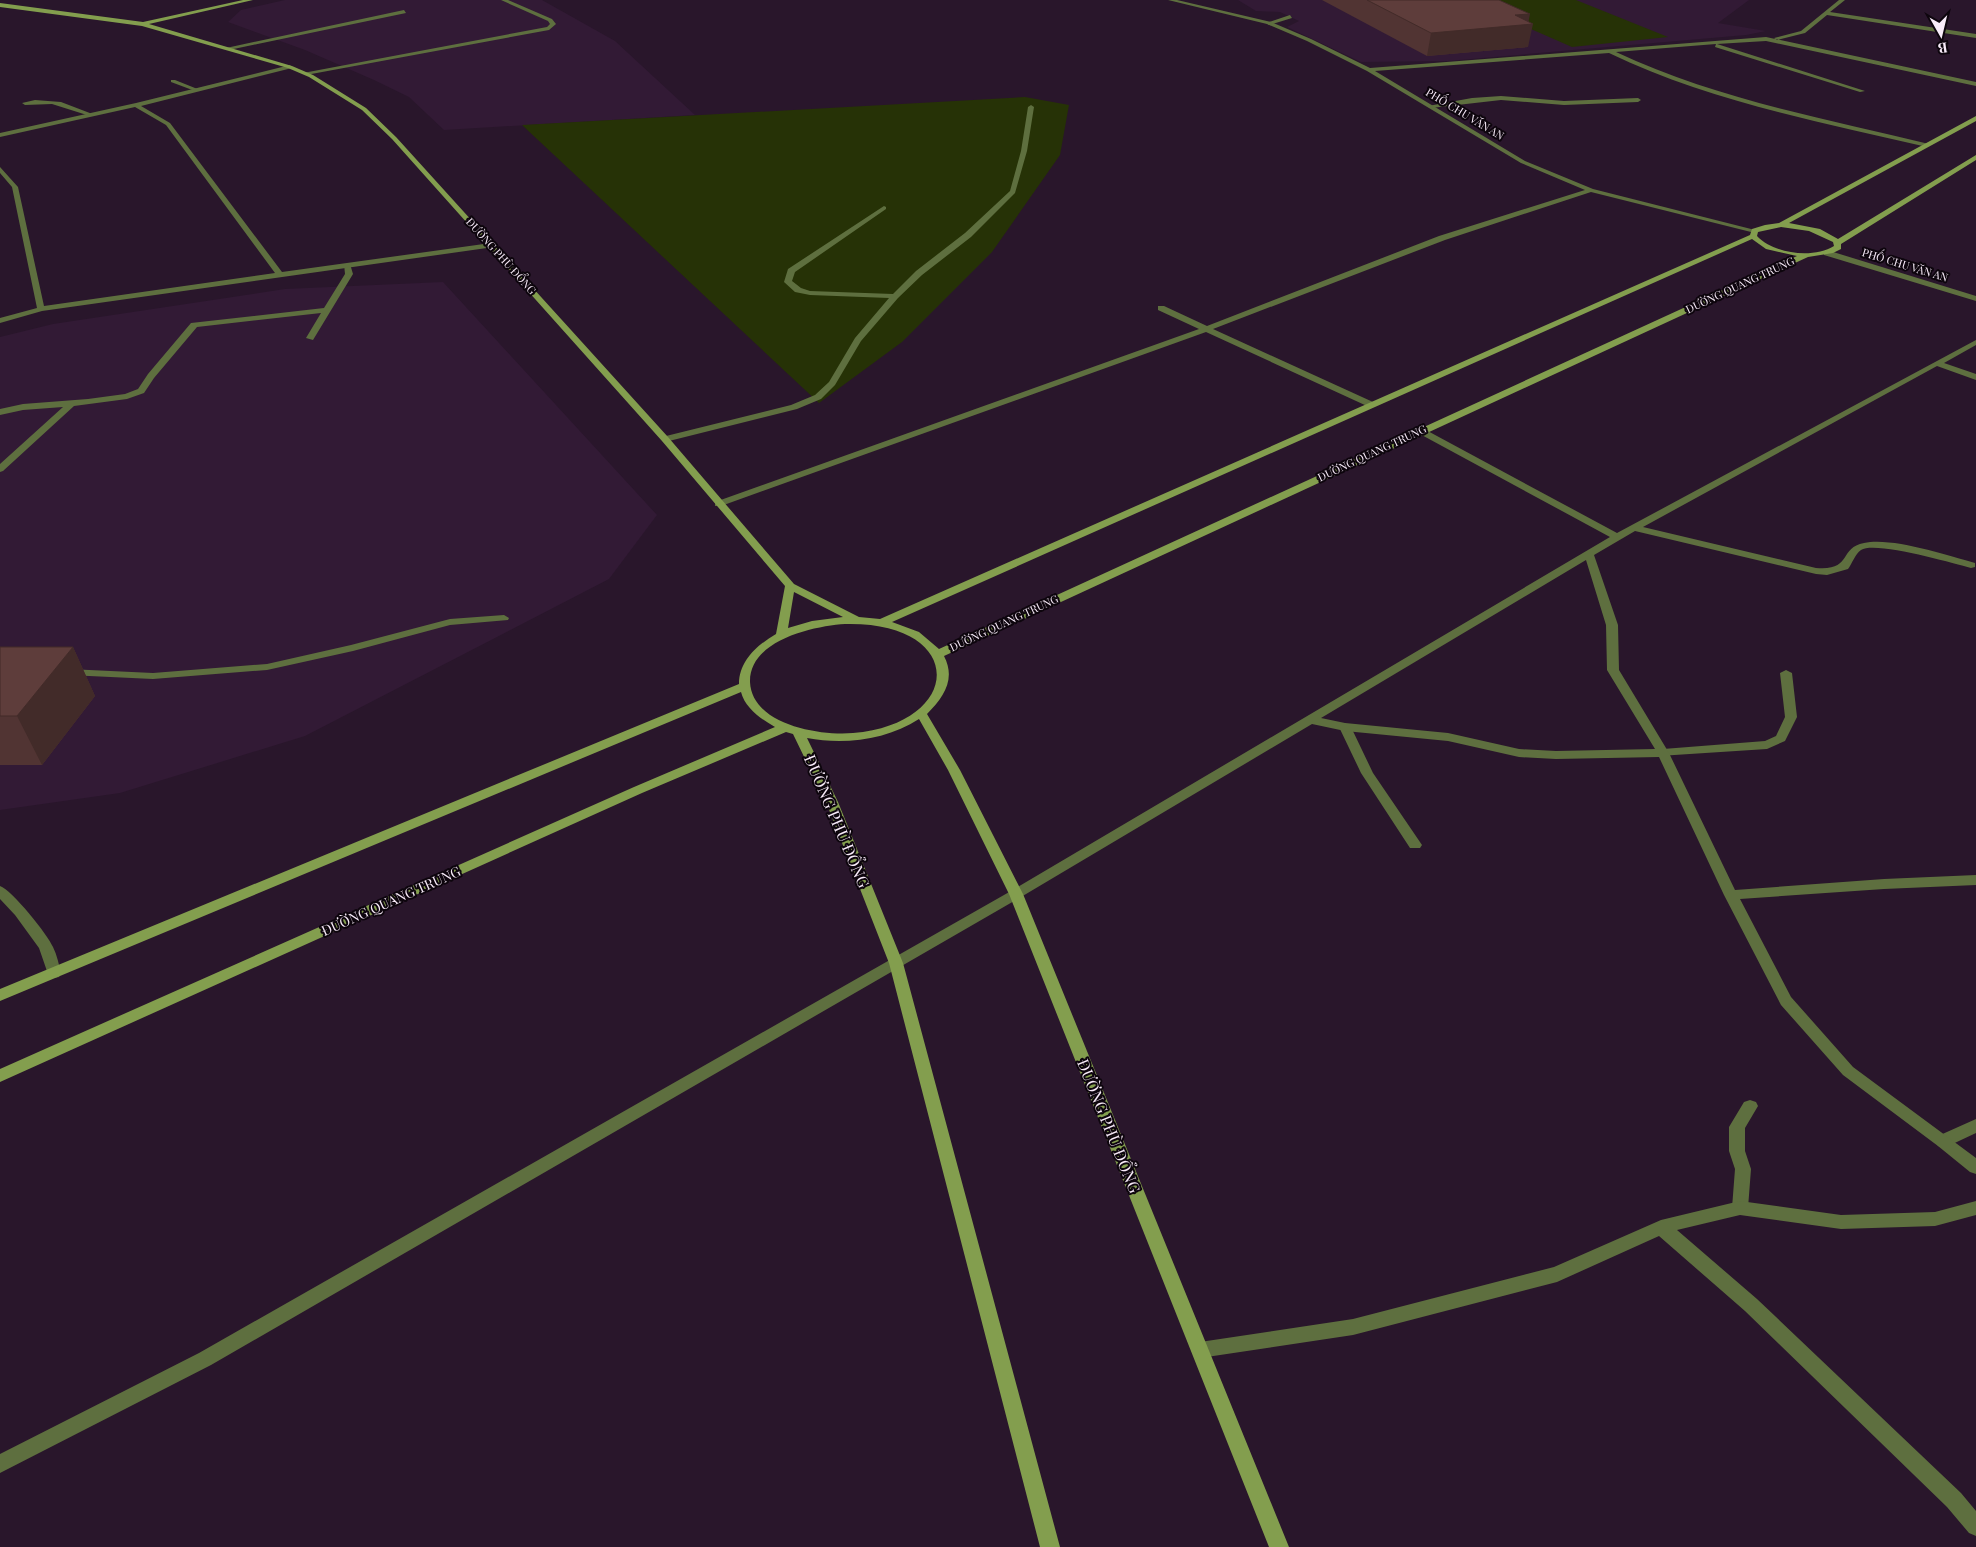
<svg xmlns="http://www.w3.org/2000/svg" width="1976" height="1547" font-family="'Playfair Display',serif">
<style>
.built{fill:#321a35}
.green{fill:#263206}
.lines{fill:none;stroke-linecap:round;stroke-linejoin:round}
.lane{fill:#5e6f3f;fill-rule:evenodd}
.street{fill:#5e6f3f;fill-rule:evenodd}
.secondary{fill:#839e4e;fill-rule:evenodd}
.wall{fill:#513433}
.shaded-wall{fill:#422b29}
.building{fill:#5e3d3b;stroke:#422b29}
.labels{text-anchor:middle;stroke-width:4;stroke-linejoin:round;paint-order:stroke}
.far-street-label{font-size:11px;fill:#f9ecfa;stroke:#0d050d}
.street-label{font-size:14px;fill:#f9ecfa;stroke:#0d050d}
.near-street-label{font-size:16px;fill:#f9ecfa;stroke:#0d050d}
</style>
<rect width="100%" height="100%" fill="#29162b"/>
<path class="built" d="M285,0H542L615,41L695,115L444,130L409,97L374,80L305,50L228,22L241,10Z
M1238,0H1749L1718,23L1766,31L1746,35L1448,61L1361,62L1287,27L1299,21L1280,12L1256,11Z
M443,282L657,515L609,579L305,736L120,793L0,810V337L53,324L285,289Z"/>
<path class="green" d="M1464,0H1576L1668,37L1572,47Z
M1025,97L1069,105L1060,155L992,252L902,342L819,403L522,125Z"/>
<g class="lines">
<path class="lane" d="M501,0H508L552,19L556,24L549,30L306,75L303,73L547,27L550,24L548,21Z
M404,10L406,13L229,50L226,48Z
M1290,15L1292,18L1269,25L1266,23Z
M171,80H175L200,90L195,91L171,82Z
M1501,96L1564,101L1638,98L1641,100L1638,102L1564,105L1501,100L1431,108L1428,106L1472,98Z
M35,100L61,102L95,115L90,116L52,104L25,105L22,103Z
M1031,105L1034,107L1027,151L1015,193L971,237L922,275L898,298L861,341L835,385L821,399L797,409L665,442L662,441V437L791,405L815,395L829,382L855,338L889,298L810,295L795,292L784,282L788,269L884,206L886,207V209L795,272L792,281L801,288L810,291L893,294L916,271L965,233L1010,191L1021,151L1028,107Z
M344,264H350L353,274L313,340L306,338L321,313L197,327L154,378L144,393L127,399L74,406L3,471L0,472V464L63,407L23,410L0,415V409L23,404L88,399L125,394L138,389L148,374L191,323L324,308L345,274Z
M504,615L509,618L508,620L450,625L353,651L267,670L153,679L68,675L62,672L68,669L153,673L267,664L351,645L450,619Z
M1786,670L1792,673L1797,717L1785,741L1767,749L1659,756L1657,753L1663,749L1765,741L1776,736L1785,717L1780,673Z
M1345,723L1351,727L1373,773L1422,845L1420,848H1410L1361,773L1339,727Z
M0,886C12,890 48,935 53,947C57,955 59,965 61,973L59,977L54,978L49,977L39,948L15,915L0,899Z
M1750,1100L1756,1102L1758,1106L1745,1128V1151L1751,1169L1748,1208L1746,1213L1740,1215L1734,1213L1732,1208L1735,1169L1729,1151V1127L1744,1102Z
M1976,1119V1133L1944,1148L1938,1146L1936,1141L1938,1136Z"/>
<path class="street" d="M1168,0H1177L1271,22L1311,39L1370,68L1766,37L1976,82V86L1766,41L1717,44L1865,91L1860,92L1715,47L1716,44L1616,52C1716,99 1823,118 1929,144L1930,145L1927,147C1819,122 1709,101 1609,53L1375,71L1525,161L1593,189L1759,231L1755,233L1591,192L1445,240L1213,329L1373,402V406H1367L1206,332L721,506H715V502L1199,329L1158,310V306H1164L1207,326L1439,236L1585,190L1521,163L1367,71L1307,41L1267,24Z
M1839,0H1845L1830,12L1976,34V38L1827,15L1805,33L1777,40L1774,38L1801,31Z
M290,65L292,68L141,106L170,123L282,272L491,243H494V247L42,311L0,323V318L37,308L12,187L0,173V167L18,187L44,306L275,273L166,125L135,107L0,137V133L136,103Z
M1824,251H1830L1976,296V301L1824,255Z
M1976,340V345L1944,363L1976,374V380L1937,366L1643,527L1816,568C1853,571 1838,548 1864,543C1892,537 1946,555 1975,563V567L1971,568C1951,563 1876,541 1861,550C1855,554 1852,564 1848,569L1827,575L1816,574L1635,531L1594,555L1618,625L1619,670L1669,753L1735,890L1884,879L1976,875V885L1884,889L1740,899L1791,997L1853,1067L1976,1158V1174L1970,1172L1938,1146L1843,1075L1781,1005L1724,895L1659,757L1556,759L1519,757L1448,741L1345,731L1312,724L1021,897L211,1365L0,1473V1454L199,1353L1011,891L1610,537L1418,433V429H1424L1617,533ZM1586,560L1606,625L1607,670L1655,749L1556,751L1519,749L1448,733L1345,723L1321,718Z
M1740,1201L1841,1215L1935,1212L1976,1201V1215L1935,1226L1841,1229L1740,1215L1677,1230L1757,1299L1961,1493L1976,1511V1536L1969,1533L1947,1507L1745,1311L1659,1236L1557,1282L1353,1335L1200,1358L1194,1356L1191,1350L1194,1344L1200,1342L1353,1319L1554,1267L1661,1220Z"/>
<path class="secondary" d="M243,0H253L149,24L292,66L313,75L366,108L396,137L668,437L794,584L859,617L880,619L1750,235L1752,229L1765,225L1779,223L1976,116V121L1789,223L1820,229L1838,239L1976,155V160L1841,244V249L1833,253L1808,257L944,656C956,679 944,697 927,714L960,770L1023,894L1289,1547H1269L1009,894L948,770L919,719C887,740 844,745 807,738L838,802L903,963L1060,1547H1040L889,963L826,802L793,734L786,732L642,793L0,1082V1069L634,787L775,727C761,719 745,708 741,692L0,1001V989L739,684C739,661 757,645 776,634L785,586L662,441L392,139L362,110L309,77L288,68L142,26L0,7V3L143,22ZM1781,227L1809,231L1833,242L1834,246C1813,259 1774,254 1757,236L1758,232ZM1752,239L1766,249L1797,256L939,649L919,632L892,622ZM794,592L843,617L812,621L788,628ZM845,624C967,621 965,723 853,733C820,736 752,725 750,682C749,640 814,626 845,624Z"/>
</g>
<path class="wall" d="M1322,0H1499L1529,22L1528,47L1427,56Z
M0,647H73L95,696L42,765H0Z"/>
<path class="shaded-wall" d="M1530,14L1528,24H1533L1528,47L1427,56L1431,33L1515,15Z
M73,647L95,696L42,765L17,716Z"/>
<path class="building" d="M1367,0H1499L1530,14L1515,15L1533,24L1431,33Z
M0,647H73L17,716H0Z"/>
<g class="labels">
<g class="far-street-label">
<text transform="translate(1465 114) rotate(31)" y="4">PHỐ CHU VĂN AN</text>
<text transform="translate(501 256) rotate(48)" y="4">ĐƯỜNG PHÙ ĐỔNG</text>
<text transform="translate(1905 265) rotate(17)" y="4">PHỐ CHU VĂN AN</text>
<text transform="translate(1740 285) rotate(-25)" y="4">ĐƯỜNG QUANG TRUNG</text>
<text transform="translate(1372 453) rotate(-25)" y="4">ĐƯỜNG QUANG TRUNG</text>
<text transform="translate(1004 623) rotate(-25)" y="4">ĐƯỜNG QUANG TRUNG</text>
</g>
<g class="street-label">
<text transform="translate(391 901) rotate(-24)" y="5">ĐƯỜNG QUANG TRUNG</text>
</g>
<g class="near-street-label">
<text transform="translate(837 821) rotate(67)" y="6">ĐƯỜNG PHÙ ĐỔNG</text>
<text transform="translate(1109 1126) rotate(68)" y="6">ĐƯỜNG PHÙ ĐỔNG</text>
</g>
</g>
<g transform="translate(1941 35) rotate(172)" stroke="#0d050d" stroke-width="4" paint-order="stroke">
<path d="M0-4L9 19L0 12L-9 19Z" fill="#f9ecfa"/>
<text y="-8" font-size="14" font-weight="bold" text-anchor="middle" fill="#f9ecfa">B</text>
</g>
</svg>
